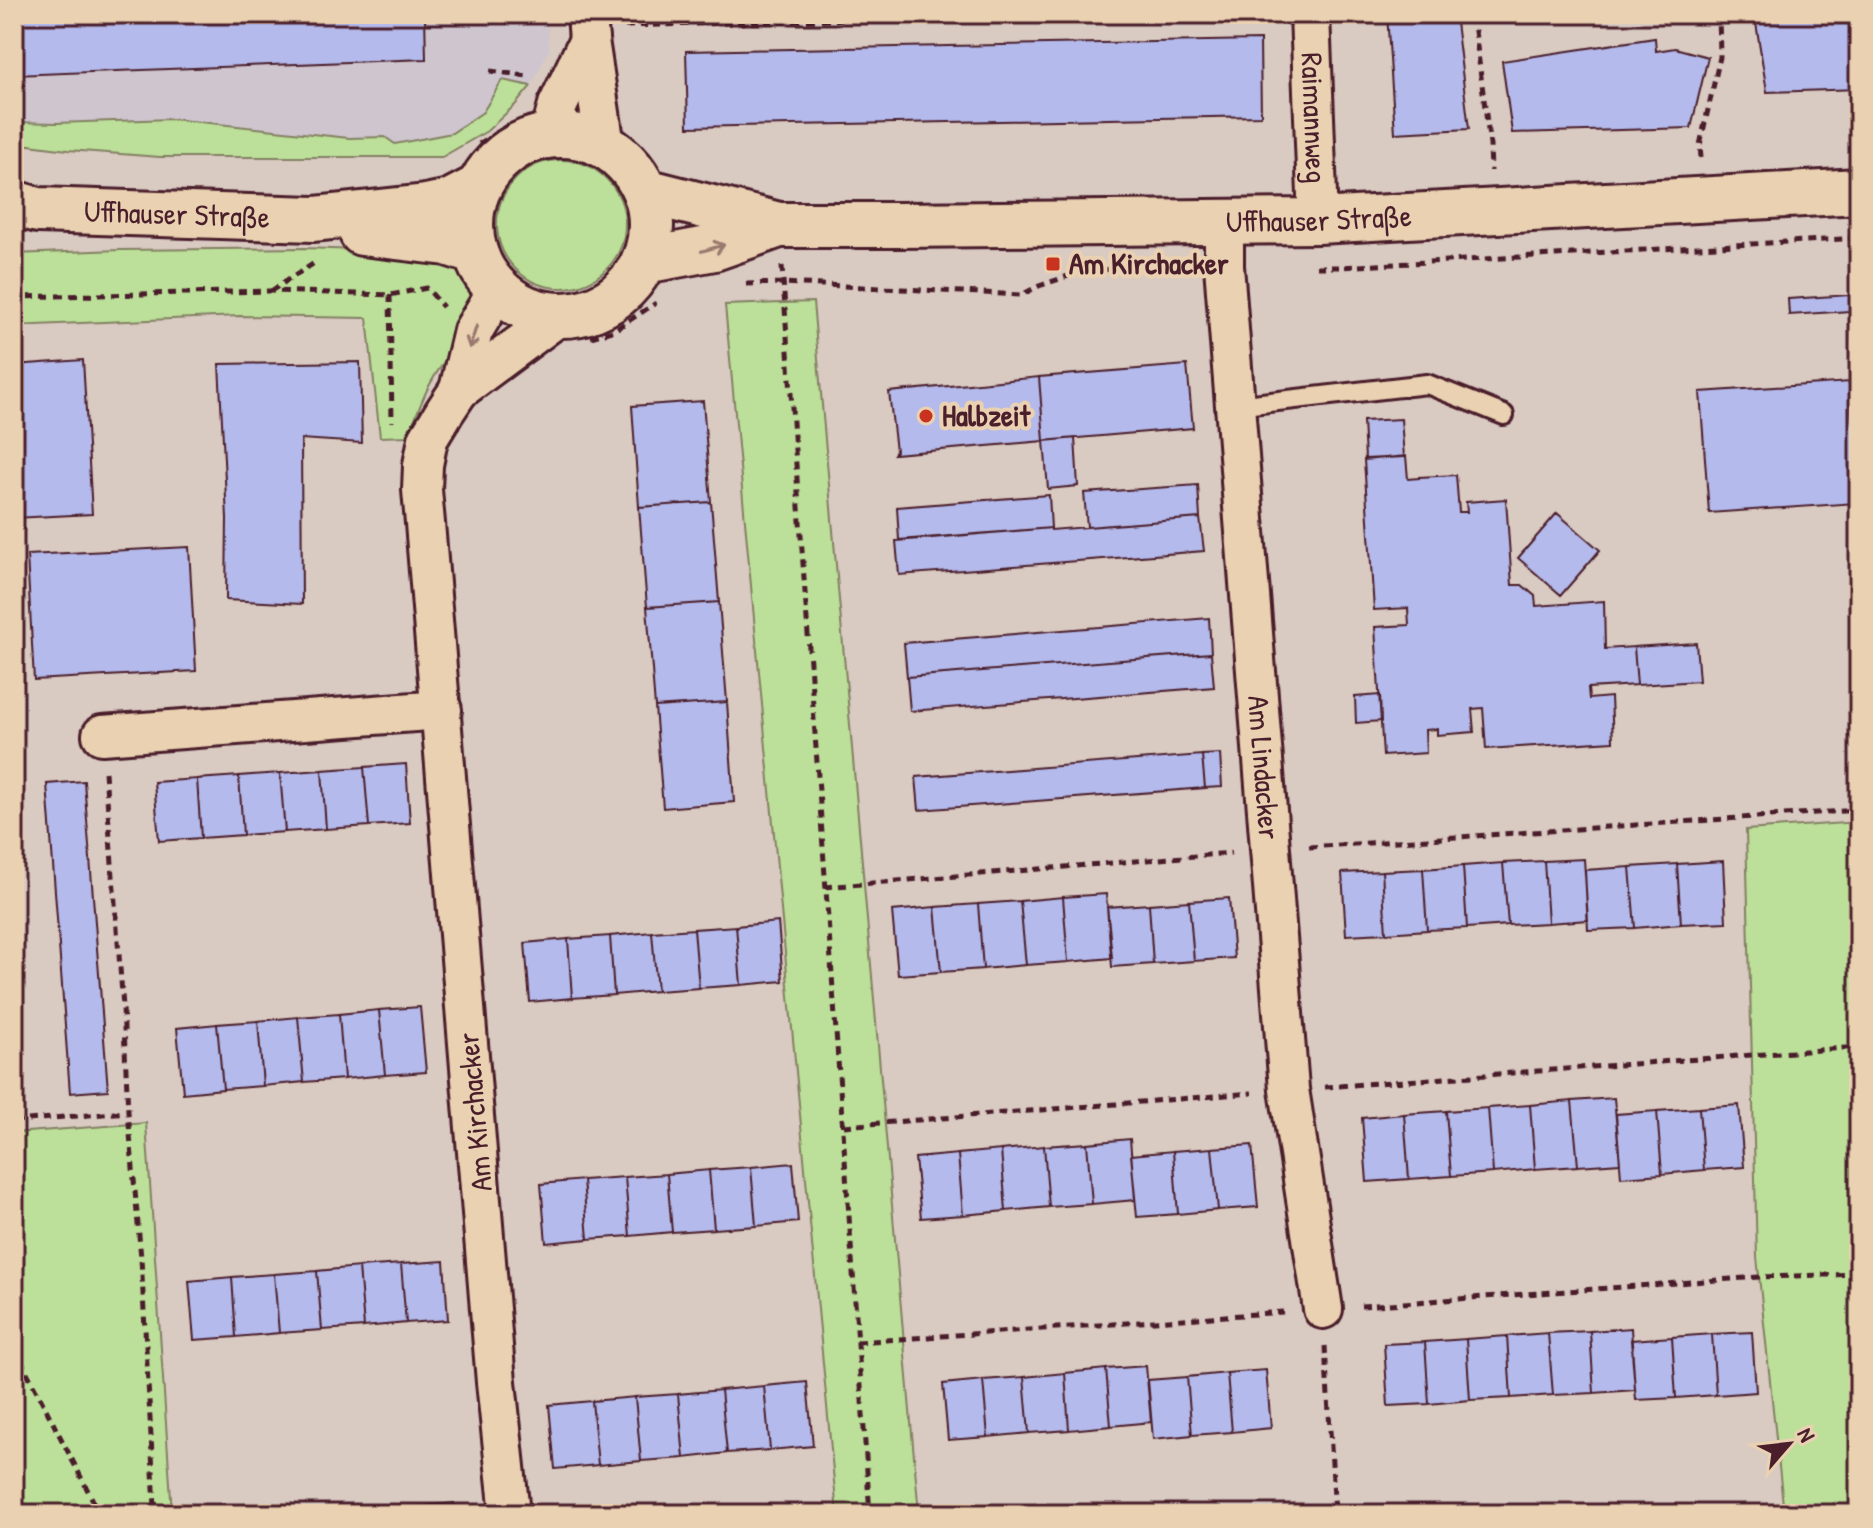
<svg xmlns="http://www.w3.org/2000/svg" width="1873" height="1528" font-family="'Patrick Hand',sans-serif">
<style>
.built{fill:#cec5ce}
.green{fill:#bce09a;stroke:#838062;stroke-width:2}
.building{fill:#b4baeb;stroke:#4a1f2b;stroke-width:2}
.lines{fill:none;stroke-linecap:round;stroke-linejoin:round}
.lane-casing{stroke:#4a1f2b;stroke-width:24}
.street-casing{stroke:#4a1f2b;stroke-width:44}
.secondary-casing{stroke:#4a1f2b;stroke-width:50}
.path{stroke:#4a1f2b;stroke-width:5;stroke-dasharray:8 6;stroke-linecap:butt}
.lane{stroke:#e9d1b1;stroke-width:18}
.street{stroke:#e9d1b1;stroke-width:38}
.secondary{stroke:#e9d1b1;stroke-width:44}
.oneway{stroke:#9a786e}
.poi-dot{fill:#c8321e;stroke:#e9d1b1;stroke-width:3}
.labels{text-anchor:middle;stroke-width:8;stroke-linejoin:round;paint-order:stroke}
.street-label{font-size:30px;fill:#4a1f2b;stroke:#e9d1b1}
.poi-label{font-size:30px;font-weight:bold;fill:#4a1f2b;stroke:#e9d1b1;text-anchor:start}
</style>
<rect width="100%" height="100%" fill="#d9cac2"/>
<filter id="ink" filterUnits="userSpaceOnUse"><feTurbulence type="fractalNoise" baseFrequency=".0125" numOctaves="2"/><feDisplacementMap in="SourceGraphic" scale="16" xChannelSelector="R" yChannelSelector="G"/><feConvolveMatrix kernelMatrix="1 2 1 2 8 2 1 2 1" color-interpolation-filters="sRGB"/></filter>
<g filter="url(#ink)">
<path class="built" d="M14,14H547L549,49L531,86L502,81L483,112L452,133L395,144L384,137L349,138L172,119L56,123L14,122Z"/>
<path class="green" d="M502,80L531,86L516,104L487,131L442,157H160L68,150L14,143V122L56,123L172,119L349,138L385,137L395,144L452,133L483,112Z
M497 224a64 64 0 1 1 128 0a64 64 0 1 1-128 0Z
M305,248C338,250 448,249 466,277C476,294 466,320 459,337C450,355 436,371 427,390C420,405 414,421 408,436L380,437L367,318L239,316L14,326V254L120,250Z
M813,302L919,1514H837L725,305Z
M1859,822V1514H1784L1757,1257L1746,830Z
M146,1123L172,1514H14V1133Z"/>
<path class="building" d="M14,14H425L426,59L14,75Z
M1387,14H1455L1469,129L1395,133Z
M1814,14H1859V89L1767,92L1756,23Z
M1655,38L1656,51L1675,48L1708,57L1691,128L1512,133L1502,61Z
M1260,40L1261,116L688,127L686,51Z
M1850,295V311L1789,315L1788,299Z
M1850,295H1859V415L1850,311Z
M83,360L92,514L14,518V365Z
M360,362L362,443L301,439L302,604L226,600L227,518L219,364Z
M1187,365L1193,428L1044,441L1039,377Z
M1039,377L1044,441L894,454L896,451L889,392Z
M1850,382L1852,416L1859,415V523L1856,503L1709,513L1700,392Z
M703,401L711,502L639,507L632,406Z
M1401,419L1404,457L1365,459L1363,421Z
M1075,438L1078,486L1048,489L1044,441Z
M1406,456L1408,479L1419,478V477L1456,475L1459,512H1467L1466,502L1506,499L1512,585H1522L1535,596L1536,606L1604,601L1605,649L1634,647L1637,685L1588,688L1589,699L1611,697L1613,741L1486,749L1483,708L1472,709L1474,732L1437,735V729L1425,730L1426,753L1383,756L1375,627L1409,625L1408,608L1374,610L1364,460Z
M1198,485L1200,518L1087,527L1084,493Z
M1049,495L1051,528L899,540L897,507Z
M711,502L719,602L647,607L639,507Z
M1557,513L1600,550L1561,595L1518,558Z
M1200,518L1204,551L899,575L896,541L1051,528V530Z
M189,547L196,671L34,680L27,555Z
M719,602L727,702L655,707L647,607Z
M1209,618L1211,653L907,677L904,643Z
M1696,643L1699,681L1637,685L1634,647Z
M1211,653L1214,687L910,711L907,677Z
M1380,695L1381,721L1356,723L1355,697Z
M727,702L734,802L663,808L655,707Z
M1220,754L1222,787L1205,788L1202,755Z
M1202,755L1205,788L919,810L916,777Z
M406,764L410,823L369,826L364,767Z
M364,767L369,826L326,829L322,770Z
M322,770L326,829L285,832L280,773Z
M280,773L285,832L243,835L239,776Z
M239,776L243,835L201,838L197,779Z
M197,779L201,838L159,841L154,782Z
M84,781L108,1090L70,1093L47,784Z
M1584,859L1588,920L1548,923L1544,861Z
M1544,861L1548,923L1508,925L1503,863Z
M1723,861L1726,922L1681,924L1677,864Z
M1503,863L1508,925L1467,928L1463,866Z
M1677,864L1681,924L1635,928L1630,867Z
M1463,866L1467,928L1427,930L1423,869Z
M1630,867L1635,928L1588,930L1585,870Z
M1423,869L1427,930L1386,933L1382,871Z
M1382,871L1386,933L1346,935L1342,873Z
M1106,894L1112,958L1068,962L1063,897Z
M1063,897L1068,962L1026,965L1020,901Z
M1229,898L1234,958L1194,961L1189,901Z
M1020,901L1026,965L983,969L978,904Z
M1189,901L1194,961L1153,964L1149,904Z
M978,904L983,969L941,972L935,907Z
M1149,904L1153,964L1112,967L1107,907Z
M935,907L941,972L898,975L892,911Z
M778,922L783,981L741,985L736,926Z
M736,926L741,985L699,988L694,929Z
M694,929L699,988L657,991L652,932Z
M652,932L657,991L614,995L610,936Z
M610,936L614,995L572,998L568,939Z
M568,939L572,998L530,1002L525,943Z
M420,1007L426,1072L385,1075L379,1010Z
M379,1010L385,1075L344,1079L339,1014Z
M339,1014L344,1079L304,1082L298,1017Z
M298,1017L304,1082L263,1086L258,1021Z
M258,1021L263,1086L223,1089L217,1024Z
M217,1024L223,1089L183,1093L177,1028Z
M1614,1098L1620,1163L1578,1166L1572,1101Z
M1572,1101L1578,1166L1535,1169L1530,1105Z
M1530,1105L1535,1169L1493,1173L1488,1108Z
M1739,1105L1744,1167L1704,1170L1699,1108Z
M1488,1108L1493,1173L1451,1176L1446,1111Z
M1699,1108L1704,1170L1662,1174L1657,1111Z
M1446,1111L1451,1176L1409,1179L1404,1114Z
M1657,1111L1662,1174L1621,1177L1616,1114Z
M1404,1114L1409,1179L1367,1182L1362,1118Z
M1130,1139L1135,1200L1092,1204L1087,1143Z
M1087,1143L1092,1204L1049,1207L1044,1146Z
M1252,1145L1258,1207L1218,1210L1212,1148Z
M1044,1146L1049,1207L1006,1211L1001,1150Z
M1212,1148L1218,1210L1178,1214L1173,1151Z
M1001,1150L1006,1211L963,1215L958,1154Z
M1173,1151L1178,1214L1137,1217L1131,1155Z
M958,1154L963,1215L921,1218L915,1158Z
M793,1163L798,1222L756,1226L751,1167Z
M751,1167L756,1226L714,1229L709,1170Z
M709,1170L714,1229L672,1232L667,1174Z
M667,1174L672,1232L630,1236L625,1177Z
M625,1177L630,1236L588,1239L583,1180Z
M583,1180L588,1239L546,1243L541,1184Z
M444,1261L448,1320L406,1323L401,1264Z
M401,1264L406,1323L364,1327L359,1267Z
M359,1267L364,1327L322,1330L317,1271Z
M317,1271L322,1330L279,1333L274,1274Z
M274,1274L279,1333L236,1337L232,1277Z
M232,1277L236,1337L194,1340L189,1281Z
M1631,1328L1635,1390L1594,1393L1590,1331Z
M1590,1331L1594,1393L1553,1395L1548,1333Z
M1752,1332L1756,1392L1716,1395L1712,1334Z
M1548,1333L1553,1395L1511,1398L1507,1336Z
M1712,1334L1716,1395L1676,1398L1672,1337Z
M1507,1336L1511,1398L1470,1400L1466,1339Z
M1672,1337L1676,1398L1636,1400L1631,1340Z
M1466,1339L1470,1400L1429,1404L1425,1342Z
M1425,1342L1429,1404L1388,1406L1384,1344Z
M1146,1366L1151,1422L1111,1426L1106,1369Z
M1106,1369L1111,1426L1069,1430L1065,1373Z
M1266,1370L1271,1428L1232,1432L1227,1373Z
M1065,1373L1069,1430L1029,1433L1024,1377Z
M1227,1373L1232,1432L1192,1435L1187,1377Z
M1024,1377L1029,1433L988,1437L983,1380Z
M1187,1377L1192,1435L1153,1439L1148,1380Z
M983,1380L988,1437L948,1440L943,1384Z
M807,1382L813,1446L770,1450L764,1386Z
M764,1386L770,1450L727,1453L721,1390Z
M721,1390L727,1453L684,1458L678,1394Z
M678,1394L684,1458L641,1461L635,1397Z
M635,1397L641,1461L598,1465L592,1401Z
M592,1401L598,1465L555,1469L549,1405Z
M454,1503L455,1514H414L413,1507Z
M413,1507L414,1514H373V1510Z"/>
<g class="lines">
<defs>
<path id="lane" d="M1235,406L1427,384L1504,415"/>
<g id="street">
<path d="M587,14L589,40L605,146"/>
<path id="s1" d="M1310,14L1318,221"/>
<path d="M550,135L558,105L589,40"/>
<path id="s2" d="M1224,223V266L1289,1089L1323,1309"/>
<path d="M459,390L473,331L498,289"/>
<path d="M102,735L442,710"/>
<path d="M510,1514L496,1382L425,523L422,490L423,465L428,439L445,411L459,390L560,315"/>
</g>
<g id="secondary">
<circle cx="561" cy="225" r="90"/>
<path id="s3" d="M645,191L779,225H899L1318,221L1859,191"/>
<path id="s4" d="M14,203L38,210L314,219L426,207L450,202L479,187"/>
<path d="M362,233L447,243L475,252"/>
<path d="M644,261L714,248L779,225"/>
</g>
</defs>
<use href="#lane" class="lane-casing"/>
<use href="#street" class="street-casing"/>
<use href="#secondary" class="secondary-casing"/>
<path class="path" d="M1487,14L1473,16L1490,145L1491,171
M625,26L1050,14
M490,71L528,76
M479,144L514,121
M1701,158L1700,145L1720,57L1719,14
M1857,236L1859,259
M782,266L870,1514
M1317,267H1340L1859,238
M746,284L783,283L1021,295L1039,286L1086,270L1127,269
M271,291L316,262
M390,295L392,422
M14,297L270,291L390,295L427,288L443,307
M591,337L613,331L656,303
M105,772L123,1007L128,1112L141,1258L155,1507L144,1514
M1309,847L1859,810
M825,887L1231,853
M1325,1087L1859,1047
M14,1121L128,1112
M844,1126L1252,1093
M1361,1306L1760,1277L1859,1274
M857,1342L1283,1312
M1325,1346L1335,1514
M14,1347L100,1514
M1858,1514L1859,1506"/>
<use href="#lane" class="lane"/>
<use href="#street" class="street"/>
<use href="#secondary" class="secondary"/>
</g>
<defs><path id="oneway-shaft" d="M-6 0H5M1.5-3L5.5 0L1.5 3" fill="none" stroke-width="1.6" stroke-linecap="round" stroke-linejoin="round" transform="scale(2)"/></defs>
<g class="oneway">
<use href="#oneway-shaft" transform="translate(713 248) rotate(-16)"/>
<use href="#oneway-shaft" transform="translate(473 337) rotate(108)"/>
</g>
</g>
<g class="poi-dot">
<rect x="1045" y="256" width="16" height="16" rx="4"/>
<circle cx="926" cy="416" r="8"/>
</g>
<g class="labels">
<g class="street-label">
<text dy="10" stroke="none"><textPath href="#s1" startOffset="104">Raimannweg</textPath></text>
<text dy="10" stroke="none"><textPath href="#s4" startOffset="164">Uffhauser Straße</textPath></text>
<text dy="10" stroke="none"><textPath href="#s3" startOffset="678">Uffhauser Straße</textPath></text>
<text dy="10" stroke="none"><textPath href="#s2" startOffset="546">Am Lindacker</textPath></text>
<text transform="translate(475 1112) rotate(-95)" y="10">Am Kirchacker</text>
</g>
<g class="poi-label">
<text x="1069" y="274">Am Kirchacker</text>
<text x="942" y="426">Halbzeit</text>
</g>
</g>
<rect width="1873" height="1528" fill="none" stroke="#e9d1b1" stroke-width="48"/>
<rect x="24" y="24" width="1825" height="1480" fill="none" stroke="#4a1f2b" stroke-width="3" filter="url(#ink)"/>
<g transform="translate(1789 1444) rotate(62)" stroke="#e9d1b1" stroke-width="6" paint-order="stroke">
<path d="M0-6L14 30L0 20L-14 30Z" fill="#4a1f2b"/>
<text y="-12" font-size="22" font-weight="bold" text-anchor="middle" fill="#4a1f2b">N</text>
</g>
</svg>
